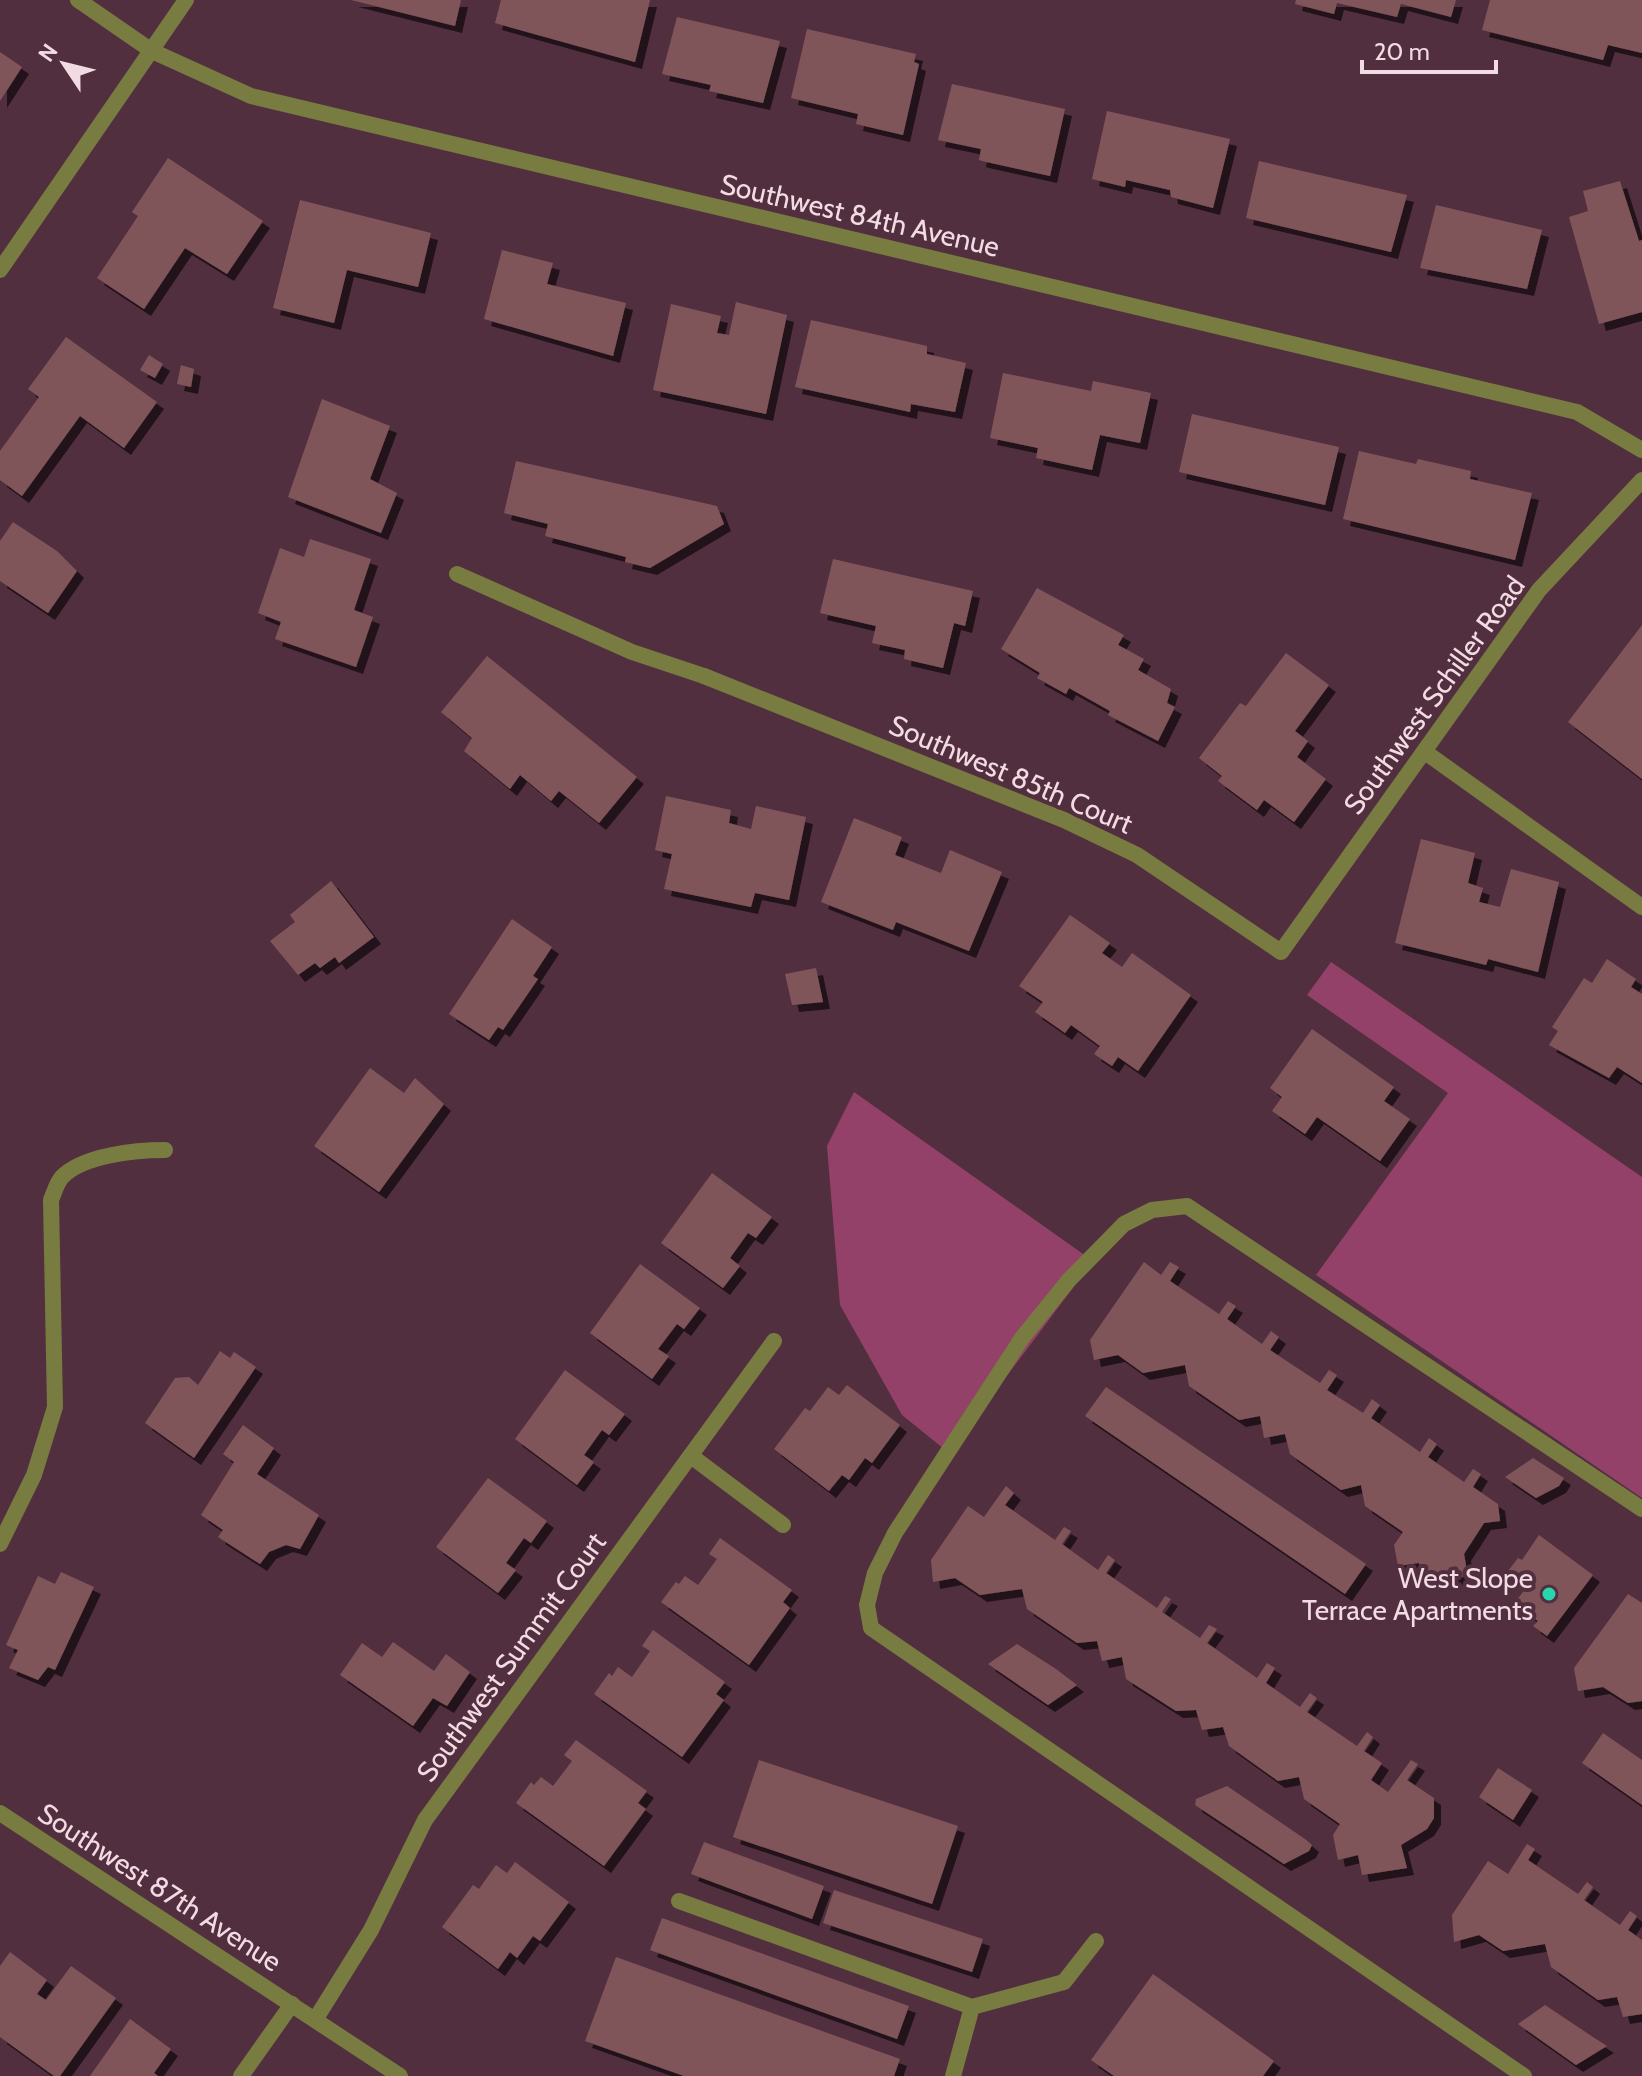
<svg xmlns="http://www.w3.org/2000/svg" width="1642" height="2076" font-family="Cabin,sans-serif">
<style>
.forest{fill:#944169}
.building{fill:#80555a;filter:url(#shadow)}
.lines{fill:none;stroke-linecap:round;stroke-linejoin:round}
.service{stroke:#787c41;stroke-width:16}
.minor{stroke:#787c41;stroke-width:16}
.poi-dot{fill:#28d5ad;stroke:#522f3f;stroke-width:3}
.labels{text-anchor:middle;stroke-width:8;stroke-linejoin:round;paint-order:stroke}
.street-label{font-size:28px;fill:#f3dbe4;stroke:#522f3f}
.poi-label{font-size:28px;fill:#f3dbe4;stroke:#522f3f;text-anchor:end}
</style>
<defs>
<filter id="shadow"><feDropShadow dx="7" dy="7" stdDeviation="0" flood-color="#0009"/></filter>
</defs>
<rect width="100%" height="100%" fill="#522f3f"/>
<path class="forest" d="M1331,962L1642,1177V1498L1316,1275L1448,1093L1307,995Z
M854,1092L1093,1261L949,1453L902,1415L840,1305L827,1146Z"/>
<path class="building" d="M351,0H461L455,26Z
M501,0H650L635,62L495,23Z
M1296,0H1456L1451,17L1401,4L1397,17L1337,3L1334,14L1295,4Z
M1490,0H1642V53L1608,45L1603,60L1482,30Z
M677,17L780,41L763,103L709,91L711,85L662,74Z
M807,29L916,54L914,62L919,64L903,135L856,124L858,114L791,98Z
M0,52L22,67L0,101Z
M952,84L1065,109L1050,176L982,161L979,160L981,149L938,140Z
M1107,111L1230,139L1213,208L1171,197L1170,190L1126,180L1125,187L1092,179Z
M168,158L263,221L227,274L185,248L144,309L97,278L138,216L132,212Z
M1259,161L1407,195L1391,252L1246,218Z
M1620,181L1639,241L1642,240V312L1599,324L1569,217L1588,211L1583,191Z
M300,200L431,233L418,287L347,270L334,323L273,308Z
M1436,205L1542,230L1527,289L1420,268Z
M502,250L553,263L547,284L626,303L613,356L484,319Z
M736,302L787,315L766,414L653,390L671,304L721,316L717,333L729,335Z
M811,320L927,346V354L966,363L955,412L911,404L910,412L795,387Z
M66,337L157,402L124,448L80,416L22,496L0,480V451L39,397L28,389Z
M149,355L163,364L155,378L140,370Z
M181,365L194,369L191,387L177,384Z
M1003,373L1091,391L1093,381L1151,393L1140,443L1100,435L1092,470L1036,458L1038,448L990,438Z
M322,399L390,426L370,479L397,493L381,533L288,497Z
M1192,414L1339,447L1325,505L1179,472Z
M1359,451L1416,464L1418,459L1471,471L1470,479L1532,493L1515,560L1343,519Z
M516,461L717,506L724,524L650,568L625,562L626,557L545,536L548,524L504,513Z
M13,522L57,551L77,571L48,613L0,581V541Z
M310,539L371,559L354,610L373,617L356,667L275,639L281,622L258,613L280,548L304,557Z
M833,559L973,591L965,626L954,623L943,668L904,659L905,650L872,643L876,626L820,613Z
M1037,588L1124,635L1118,645L1144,659L1138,670L1171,689L1167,703L1175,707L1158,741L1108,715L1110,711L1069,688L1066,694L1037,678L1040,673L1001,649Z
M1642,625V779L1568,722Z
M1286,653L1329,685L1295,731L1308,741L1297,757L1326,779L1294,822L1264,800L1257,810L1218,781L1222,776L1199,758L1240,703L1246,706Z
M487,656L637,777L599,823L559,791L551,801L520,775L510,789L464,751L472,738L441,712Z
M666,796L731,810L729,823L751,829L756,806L806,817L789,900L755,893L751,907L664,889L672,854L655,850Z
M854,818L902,837L895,855L941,873L950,850L1002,872L969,951L896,922L893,930L821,902Z
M1421,839L1475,853L1468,883L1483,888L1479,902L1500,907L1511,869L1559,882L1538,972L1488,959L1486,965L1395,943Z
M331,881L374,937L339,963L335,957L320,968L315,963L298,975L270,941L295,922L290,915Z
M1070,915L1110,943L1102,953L1122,967L1132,953L1191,995L1138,1071L1118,1057L1112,1066L1094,1054L1100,1046L1071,1025L1065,1033L1035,1012L1043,1002L1019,986Z
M512,919L552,947L533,976L538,979L503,1030L498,1027L489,1040L449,1014Z
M1607,959L1636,979L1631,987L1642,994V1083L1617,1067L1609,1078L1549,1045L1558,1031L1552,1027L1584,978L1592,983Z
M816,968L823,1002L792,1005L785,974Z
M1312,1029L1394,1087L1384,1101L1410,1119L1380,1161L1317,1117L1305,1134L1272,1111L1282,1097L1270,1088Z
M370,1068L404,1093L415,1078L444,1104L379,1192L314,1146Z
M712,1173L772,1217L756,1238L748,1233L730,1258L740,1266L723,1288L661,1243Z
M1144,1262L1161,1275L1170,1262L1179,1267L1170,1281L1219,1314L1228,1301L1236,1306L1227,1319L1262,1344L1271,1331L1279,1337L1270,1350L1320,1383L1329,1370L1337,1375L1327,1390L1363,1413L1372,1399L1380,1405L1371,1418L1420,1452L1429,1438L1437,1444L1428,1457L1464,1482L1473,1469L1481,1474L1473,1487L1498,1504L1500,1521L1484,1523L1464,1554L1468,1576L1424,1584L1419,1563L1398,1566L1394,1545L1403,1532L1365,1506L1361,1485L1341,1490L1290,1454L1285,1434L1264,1438L1260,1416L1239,1420L1189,1386L1185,1365L1143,1373L1118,1355L1094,1360L1090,1340Z
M640,1264L700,1308L684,1329L677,1324L658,1349L669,1356L652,1379L590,1333Z
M220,1351L230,1358L234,1352L256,1367L194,1458L145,1423L175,1378L189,1377L198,1385Z
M565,1370L625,1414L609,1435L602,1430L584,1455L594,1462L577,1485L515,1439Z
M847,1385L900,1425L872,1463L865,1458L849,1480L842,1475L829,1491L774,1449L805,1408L810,1411L828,1387L839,1395Z
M1106,1387L1366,1564L1345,1594L1085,1416Z
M243,1425L274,1448L257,1474L319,1515L300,1549L286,1545L269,1552L260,1564L218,1537L223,1530L201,1515L234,1462L223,1454Z
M1533,1458L1564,1478L1559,1486L1536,1498L1505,1477Z
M488,1478L547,1521L531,1543L524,1538L506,1563L516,1570L498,1593L436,1547Z
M1006,1486L1014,1493L1005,1505L1055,1540L1064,1527L1071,1531L1062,1544L1098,1570L1108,1555L1115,1560L1106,1573L1157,1608L1165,1596L1171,1599L1162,1612L1200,1638L1209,1625L1217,1629L1207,1643L1257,1678L1267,1663L1275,1668L1266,1683L1300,1707L1310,1693L1317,1698L1307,1712L1357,1746L1367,1732L1373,1737L1364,1751L1382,1763L1371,1780L1388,1792L1411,1760L1418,1764L1407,1780L1434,1798V1818L1427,1829L1401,1845L1407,1868L1362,1875L1358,1855L1338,1860L1333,1835L1340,1824L1304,1799L1299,1777L1278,1781L1229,1746L1223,1727L1202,1730L1196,1710L1176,1711L1126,1679L1122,1657L1102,1661L1097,1641L1077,1643L1027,1609L1022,1589L980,1595L955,1578L933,1582L931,1560L968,1506L984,1517Z
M1539,1535L1593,1575L1547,1636L1533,1626L1538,1621L1514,1604L1528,1585L1508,1571L1518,1558L1522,1560Z
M720,1538L792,1590L783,1602L790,1608L749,1665L661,1602L676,1582L679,1584L685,1576L698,1585L717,1559L709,1554Z
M61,1572L94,1587L55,1670L48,1667L38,1680L9,1668L18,1650L6,1645L38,1576L55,1584Z
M1628,1594L1642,1603V1701L1628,1703L1603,1687L1578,1691L1574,1668Z
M653,1630L725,1682L716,1694L724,1700L682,1757L594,1694L609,1673L612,1676L618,1667L632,1677L650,1651L642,1646Z
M393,1642L434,1671L446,1654L470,1672L447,1706L433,1698L413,1726L340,1675L362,1643L382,1657Z
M1017,1644L1056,1669L1077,1685L1048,1705L988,1664Z
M1603,1733L1642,1760V1805L1582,1763Z
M576,1740L647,1791L638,1803L646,1809L604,1866L516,1803L531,1782L534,1785L541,1777L553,1786L572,1761L564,1755Z
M759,1760L958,1826L932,1904L733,1837Z
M1498,1768L1532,1790L1513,1820L1479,1797Z
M1227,1786L1305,1839L1312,1845L1309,1851L1284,1864L1195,1805L1196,1799Z
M704,1842L824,1886L812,1919L691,1874Z
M1527,1844L1535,1849L1528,1860L1578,1894L1587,1882L1593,1887L1584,1900L1620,1925L1630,1911L1637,1916L1628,1930L1642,1940V2014L1623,2017L1617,1997L1598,2000L1551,1967L1545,1944L1503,1951L1479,1935L1454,1942L1452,1915L1488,1861L1508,1874Z
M515,1862L569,1902L540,1941L533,1936L517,1958L510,1952L498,1969L442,1927L473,1885L479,1889L496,1865L507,1873Z
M834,1890L983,1939L972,1972L823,1923Z
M662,1918L909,2006L897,2039L650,1950Z
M10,1952L47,1980L37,1994L46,2000L71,1966L116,1998L60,2076H54L0,2037V1966Z
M616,1957L900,2059L894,2076H684L585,2041Z
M1153,1974L1274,2061L1263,2076H1114L1091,2060Z
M1545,2005L1593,2037L1607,2046L1576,2065L1518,2024Z
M130,2019L171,2049L154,2073L158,2076H90Z"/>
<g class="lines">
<path class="service" d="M457,574L632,652L704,676
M691,1456L783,1525
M679,1901L972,2007L953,2076
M972,2007L1064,1982L1096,1941
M241,2076L292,2004
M1524,2076L871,1628L867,1605L875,1573L895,1533L1022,1338L1069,1280L1124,1224L1152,1210L1187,1206L1642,1509"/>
<path class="minor" d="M78,0L152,51L251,96L1577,412L1642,450
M0,270L186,0
M704,676L1064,820L1137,855L1281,952L1539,590L1642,480
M1425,752L1642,907
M0,1544L34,1475L55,1407L51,1200C54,1193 57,1182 62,1177C83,1155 137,1150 165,1150
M0,1813L400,2076
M315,2020L371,1930L425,1820L774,1341"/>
</g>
<circle class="poi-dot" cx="1549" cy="1594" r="8"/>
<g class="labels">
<g class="street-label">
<text transform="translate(860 215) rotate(13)" y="10">Southwest 84th Avenue</text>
<text transform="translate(1434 695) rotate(-54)" y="10">Southwest Schiller Road</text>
<text transform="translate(1011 774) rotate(23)" y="10">Southwest 85th Court</text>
<text transform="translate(511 1657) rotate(-54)" y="10">Southwest Summit Court</text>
<text transform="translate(160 1887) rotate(33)" y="10">Southwest 87th Avenue</text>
</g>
<g class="poi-label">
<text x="1533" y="1588">West Slope<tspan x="1533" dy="32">Terrace Apartments</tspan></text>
</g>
</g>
<g transform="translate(64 64) rotate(305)" stroke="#522f3f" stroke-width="6" paint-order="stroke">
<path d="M0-6L14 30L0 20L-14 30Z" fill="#f3dbe4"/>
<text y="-12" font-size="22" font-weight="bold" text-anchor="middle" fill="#f3dbe4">N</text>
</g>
<path d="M1362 60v12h134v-12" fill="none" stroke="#f3dbe4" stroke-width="4"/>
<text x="1374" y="60" font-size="24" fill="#f3dbe4" stroke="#522f3f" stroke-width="6" paint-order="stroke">20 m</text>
</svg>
